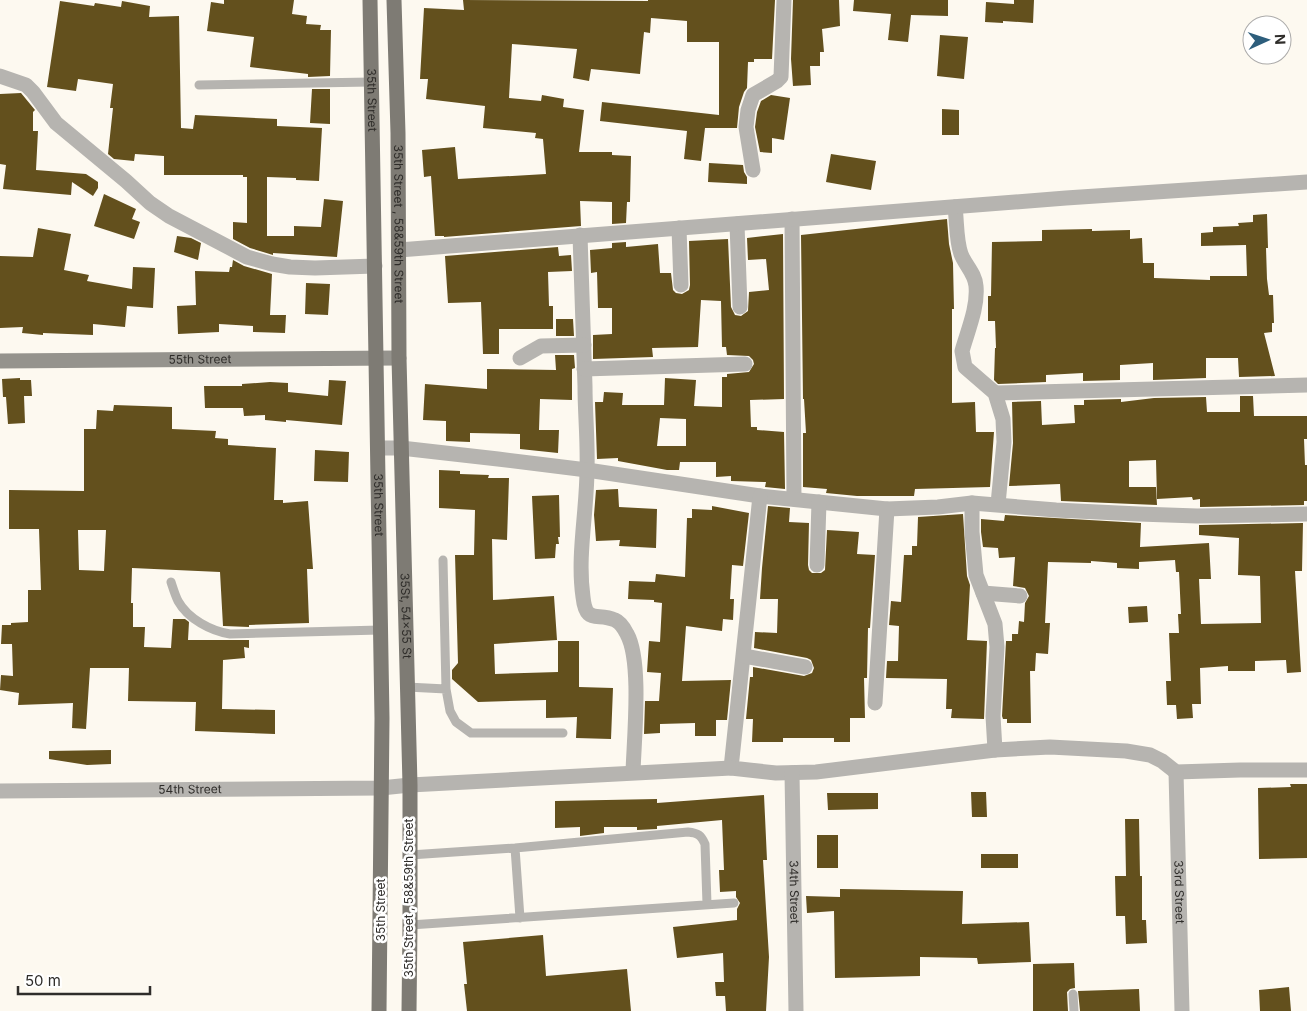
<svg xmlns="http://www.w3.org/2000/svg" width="1307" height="1011" font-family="Inter,sans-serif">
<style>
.building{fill:#63501d;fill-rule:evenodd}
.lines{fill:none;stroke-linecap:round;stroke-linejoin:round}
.lane{stroke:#b6b4b0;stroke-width:9}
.street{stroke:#b6b4b0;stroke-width:15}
.secondary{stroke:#95938d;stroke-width:15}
.primary{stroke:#7e7b74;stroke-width:15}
.labels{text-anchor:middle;stroke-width:5;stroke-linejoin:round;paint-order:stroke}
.street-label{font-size:12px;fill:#2f2d2a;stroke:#fff}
</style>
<rect width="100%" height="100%" fill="#fdf9f0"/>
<path class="building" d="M224,0H294L292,14L307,16L306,24L321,25L320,30H331L330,76L308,77V74L250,67L254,37L207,31L211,2L224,4Z
M463,0L648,1V0H775L772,59H754V62H748L747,88L744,92L739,107L737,128H705L701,161L684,159L687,131L600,121L602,102L719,115V42H687V21L651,18L650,33L644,32L640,74L591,69L589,81L573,78L577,49L512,44L509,98L541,101L542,95L564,99L563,107L584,110L579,152H612V155L631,156L630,202H627L626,223L612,224V202L580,201L581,226L444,237V236H435L431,176L424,177L422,150L455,147L458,179L546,174L543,139L535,138L536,133L483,128L485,106L426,99L428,79H420L424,8L464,10Z
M793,0H839L840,26L822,29L824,52H820V66H810L811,85L793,86L791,59Z
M854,0H948V16L911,15L908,42L888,40L891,14L853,11Z
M1014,0H1034L1033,23L1003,21V23L985,22L986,2L1014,4Z
M60,1L94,6L95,3L121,7L122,1L150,6L149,17L179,16L181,128L193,129L195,115L277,119V126L322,128L319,181L296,180V178L267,177V236H294V226L321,227L324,199L343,201L337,257L273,253V255L250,248L233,239V222L247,223V177H243V175H164V156L135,154L134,161L114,159L108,154L113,108H110L113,84L78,79L76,91L47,87Z
M940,35L968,37L964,79L937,76Z
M312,89H330V124L310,123Z
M21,93L35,110L33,112V131H38L36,170L86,174L98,182V188L93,196L72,182L71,195L3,189L6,165L0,164V94Z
M771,95L790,98L784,140L772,138V153L760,152L755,127L757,112L761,101Z
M942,109L959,110V135H942Z
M831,154L876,161L871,190L826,182Z
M709,163L743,165L744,172L747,177V184L708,182Z
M104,194L136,209L132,219L140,222L134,239L94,226Z
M1267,214L1268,248H1266L1267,279L1269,295H1273L1274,323H1272V332L1264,333L1275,376L1239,377L1238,358H1206V378L1153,380V363L1120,365V380L1083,381V373L1046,375V382L998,384L994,380L995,348H996L995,321H988V296H991L992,242L1042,241V230L1092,229V231L1130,230V239L1142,238L1143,263H1154V278L1210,280V276H1247L1246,245L1201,246V233L1213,232V227L1239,226L1238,223L1253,222V215Z
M947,219L949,244L953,263L954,309H952V403L975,402L976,432H994L990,487L915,489L914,496H857L826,493L827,489L803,487V433H806L804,399H803L801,235Z
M38,228L71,234L64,270L89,275L87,281L132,289L133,267L155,268L153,308L127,306L125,327L93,324V335L43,333V335L22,333L23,327L0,328V256L33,257Z
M783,234L784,399L750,400L751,427H757V430L784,432L785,489L765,487L766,482L731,481V476L716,477V462H680L679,470H667L618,461V458L597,459L595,402H603L604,392L623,393L622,405H664L665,378L696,380L694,406L722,407V377H727V374L749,372L754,364L753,360L749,356L727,355L726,347H722L721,301L701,300L698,347L652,348L653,357L593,359V335L612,334V308H598L597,272L591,273L590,250L612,248V243L626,242V247L658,244L660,273H671L673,290L676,293L682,294L689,290L690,285L689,241L728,239L731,307L735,315L741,316L748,311L749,292L769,290L766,259L748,260L747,238ZM660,418L686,419V446H657Z
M177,236L191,238L201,243L198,260L174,252Z
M558,247L559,256L571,255L572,271L548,272L549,306H553V329H499V354H483L481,302L448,303L445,256Z
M233,260L244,266L272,274L270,315H286L285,333L253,332V326L219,324V332L178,334L177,306L196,305L195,271L229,272L230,267H232Z
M306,283L330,284L328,315L305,314Z
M556,319H573L574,336H556Z
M555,355H574L575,368L572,369V400L540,399L539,430H559L558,453L520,449V434L470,433V442L446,441V421L423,420L425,384L487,389V369L556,370Z
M20,378V380H31L32,396H24L25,423L8,424L6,397H3L2,379Z
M329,380L346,381L342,425L286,420V422L265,420V415L244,416L243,408H205L204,386H242V384L270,382L288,383V392L328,396Z
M1240,396H1253L1254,416H1307V439H1304L1305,465H1307V501H1304V505L1200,507V499L1193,500L1192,497L1157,499L1156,460L1129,461V487H1156L1157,505L1061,501L1060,484L1009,486L1013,443L1012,402L1041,401L1042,425L1075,423L1074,405H1084V400L1121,399V402L1154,398L1206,397L1207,412H1240Z
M114,405L172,407V429L216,431L215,438L228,439V445L276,448L274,500H283V503L308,501L313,569H307L309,623L249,625V627L224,626H223L220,572L132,568L131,603H133V627H145L144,647L171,648L173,619H185L189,622L188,640H249V648L244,647L245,658L223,660L222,709L275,710V734L195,731L196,702L128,701L129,668H90L86,729L72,728L73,703L18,705L19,693L0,690L1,675L13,676L12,644H1L2,625H11V623L28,622V590H41L39,529H9V490L84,491V429H96L97,410L113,411ZM78,530H106L104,571L79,570Z
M315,450L349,452L348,482L314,481Z
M439,470L460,471V474L489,475L488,478H509L507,540L492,539L493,600L554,596L557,640L494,644L495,674L558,672V641H579V687L613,688L611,739L576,738L577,717L546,718V700L478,702L452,679V670L458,663L455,555H474L475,510L439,508Z
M618,489L619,507L657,509L656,548L619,546L620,540L596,541L594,515L596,490Z
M559,495L560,537H558L559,544H556L555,558L535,559L532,496Z
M712,506L749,513L743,566L732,565L730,599H734L733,620L723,619L722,631L686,626L682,681L731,680L727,720H716V736H695V723L660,724V733L644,734L645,701H659L661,673L647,672L649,641L660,642L662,603L654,602V600L628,599L629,581L655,582L656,574L685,577L687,518H692V509L712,510Z
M768,506L790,508L789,522L809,523L808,565L809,570L812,573H821L825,570L827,530L859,532L857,554L875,555L870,628H868L867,678H864L865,718H850V742H834V738H783V742H752L753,719H746L750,677H753V667L804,676L812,673L814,668L811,660L807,658L754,648L755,632L777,633L778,599H760L762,568Z
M963,514L967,576L970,585L967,640L987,641L984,719L951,718L952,709H946L947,679L886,678L887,661H898L899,626L889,625L891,601L901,602L904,555H912V546H917L918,517Z
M1005,515L1141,523L1140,547L1209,543L1211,579H1199L1201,624L1261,623L1260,576L1238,575L1239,538L1199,535V525L1303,523L1302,571H1295L1301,672L1287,673L1286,660L1255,661V671H1228V666L1200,668L1201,704H1192L1193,718L1177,719L1176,705H1167L1166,681H1171L1169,633H1179L1178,614H1181L1179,572H1176L1175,560L1139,562V569L1117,568V563L1091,561V563L1048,562L1045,623H1050L1048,654L1036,653L1035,671H1030L1031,723H1007V719H1003L1002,716L1006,641H1012V634H1018L1019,621L1024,622L1025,603L1029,596L1025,588L1013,586L1015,557L999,558L998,548L983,547L981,532V519L1004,521Z
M1147,606L1148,622L1129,623L1128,607Z
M111,750V764L87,765L49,759V751Z
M1290,784H1307V858L1259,859L1258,788L1291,787Z
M971,792H986L987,817H972Z
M827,793H878V809L828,810Z
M764,795L767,860H763L769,957L766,1011H726L725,996H716L715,982H724L723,953L677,958L673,927L737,920V909L740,903L736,897V891L720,892L719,870H724L722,820L657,826V829L637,830V827H604V833L580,836V827L555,828V801L657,799V803Z
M1125,819H1139L1140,876H1142V920H1146L1147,943L1126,944L1125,916H1116L1115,876H1126Z
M817,835H838V868H817Z
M981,854H1018V868H981Z
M840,889L963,891L962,924L1029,922L1031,962L978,964L977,958L920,957V976L835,978L834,911L807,913L806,896L840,897Z
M543,935L546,976L627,969L631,1011H467L464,984H467L463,942Z
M1074,963L1075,988L1070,989L1067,992L1068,1011H1033V964Z
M1289,987L1291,1011H1260L1259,990Z
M1139,989L1140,1011H1080L1078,991Z"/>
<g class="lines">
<path class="lane" d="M199,85L371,82
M443,560L446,689L450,711L456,722L471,733H563
M171,582C173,588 175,595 178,601C188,619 211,631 230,634L380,630
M407,687L446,689
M515,848L520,918
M410,855L515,848L688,832C698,833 701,835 705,844L707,904
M410,925L734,903
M1073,994L1074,1011"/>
<g class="street">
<path d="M0,76L26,85L33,92L56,123L126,181L150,203L169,216L247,257L272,264L290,267L315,268L375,266"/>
<path d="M753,170L746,127L748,110L753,95L777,81L781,77L784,0"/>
<path d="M955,207C957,222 956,240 961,254C965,265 975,273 976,286C978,307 968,330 962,351L965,367L995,393L1003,419L1004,442L998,504"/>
<path d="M792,219L794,499"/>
<path d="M737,224L740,307"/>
<path d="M679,228L681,285"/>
<path d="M580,235C582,285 583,336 585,386C585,414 588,442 587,469C587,512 577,555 583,597C586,625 597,612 615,620C620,622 624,628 627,634C642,661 634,739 633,772"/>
<path d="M399,250L1066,198L1307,182"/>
<path d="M520,358L541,346L584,345"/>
<path d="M584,369L745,364"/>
<path d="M995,393L1307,385"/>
<path d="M378,448H401L498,459L587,470L760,496L887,509L938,507L972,503L1056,510L1139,514L1197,516L1307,514"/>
<path d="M760,496L731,768L776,773L816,772L995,750"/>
<path d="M972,503V532L976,575L995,624L997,647L993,716L995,750L1050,747L1126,751L1150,755L1162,761L1176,772L1240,770H1307"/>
<path d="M817,565L819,502"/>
<path d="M983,593L1020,596"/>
<path d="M744,656L805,667"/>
<path d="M875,703L887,509"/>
<path id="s1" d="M1176,772L1182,1011"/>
<path id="s2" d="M792,773L796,1011"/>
<path id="s3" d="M0,791L381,788L410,785L731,768"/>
</g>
<path class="secondary" id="s4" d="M0,361L399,358"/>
<g class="primary">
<path id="s5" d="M370,0L382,718L379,1011"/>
<path id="s6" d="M394,0L398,133L399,358L410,785V925L409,1011"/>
</g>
</g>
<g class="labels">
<g class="street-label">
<text dy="4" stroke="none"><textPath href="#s5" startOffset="100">35th Street</textPath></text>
<text dy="4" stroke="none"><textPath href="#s6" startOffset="224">35th Street , 58&amp;59th Street</textPath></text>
<text dy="4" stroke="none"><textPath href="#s4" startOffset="200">55th Street</textPath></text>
<text dy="4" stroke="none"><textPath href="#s5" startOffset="505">35th Street</textPath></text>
<text dy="4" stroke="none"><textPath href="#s6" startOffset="616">35St, 54x55 St</textPath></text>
<text dy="4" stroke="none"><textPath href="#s3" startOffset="190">54th Street</textPath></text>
<text dy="4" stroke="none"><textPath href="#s2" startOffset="119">34th Street</textPath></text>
<text dy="4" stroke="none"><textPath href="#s1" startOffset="120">33rd Street</textPath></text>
<text transform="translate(409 898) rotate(-90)" y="4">35th Street , 58&amp;59th Street</text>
<text transform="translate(381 910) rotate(-90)" y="4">35th Street</text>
</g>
</g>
<g transform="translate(1267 40) rotate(87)"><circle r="24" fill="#ffffff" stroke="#acabaa"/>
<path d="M0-4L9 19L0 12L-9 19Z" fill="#2d5e7c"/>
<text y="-8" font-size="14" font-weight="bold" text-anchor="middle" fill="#2f2d2a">N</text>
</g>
<path d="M18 986v8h132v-8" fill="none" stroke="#2f2d2a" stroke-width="2.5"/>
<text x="25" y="986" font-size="15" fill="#2f2d2a" stroke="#ffffff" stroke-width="4" paint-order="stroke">50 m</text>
</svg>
